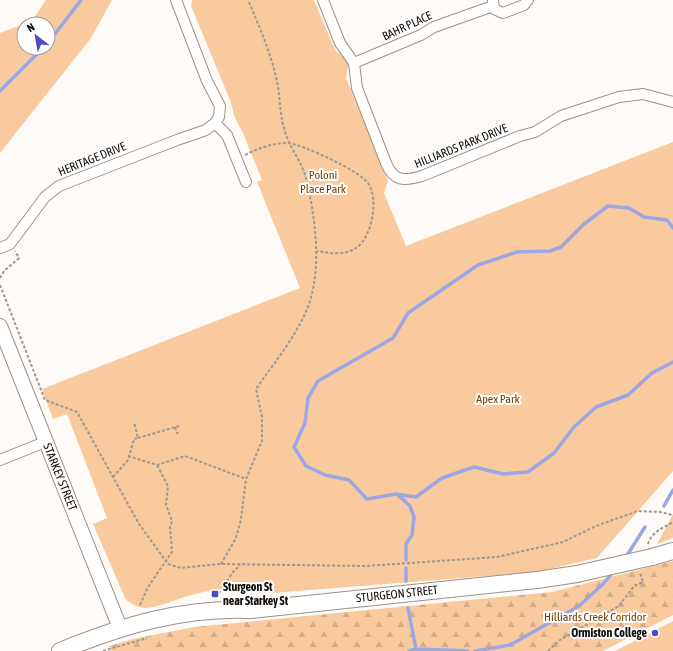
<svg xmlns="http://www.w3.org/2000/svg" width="673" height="651" font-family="'Asap Condensed',sans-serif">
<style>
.forest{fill:url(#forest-firs)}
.green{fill:#f8ca9e}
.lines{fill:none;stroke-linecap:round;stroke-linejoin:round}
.stream{stroke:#9da6e4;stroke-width:3.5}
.street-casing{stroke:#9e9084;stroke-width:12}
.secondary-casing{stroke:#9e9084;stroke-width:16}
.primary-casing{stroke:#9e9084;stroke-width:18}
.path{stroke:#9c9895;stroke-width:2;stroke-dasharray:3 2;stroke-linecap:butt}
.street{stroke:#fff;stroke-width:10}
.secondary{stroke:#fff;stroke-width:14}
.primary{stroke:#fff;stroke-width:16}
.primary-bridge-casing{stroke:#9e9084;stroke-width:18;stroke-linecap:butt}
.primary-bridge{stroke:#fff;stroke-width:16}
.poi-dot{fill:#4c4bc2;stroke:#fff;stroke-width:1.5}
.labels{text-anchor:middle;stroke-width:4;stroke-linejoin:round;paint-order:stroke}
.street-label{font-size:12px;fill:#120d09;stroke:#fff}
.park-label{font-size:12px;fill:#6f3f00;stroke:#fff}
.poi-label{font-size:12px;font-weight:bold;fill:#120d09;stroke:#fff;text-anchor:start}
</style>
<defs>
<pattern id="forest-firs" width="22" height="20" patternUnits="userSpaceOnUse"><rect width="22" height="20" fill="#f8ca9e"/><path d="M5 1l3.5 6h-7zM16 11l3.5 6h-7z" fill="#d4ac87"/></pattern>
</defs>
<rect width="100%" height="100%" fill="#fdfaf8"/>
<path class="forest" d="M673,561V615L603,651H111L109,646L133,639L194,627L552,592Z"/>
<path class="green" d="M46,0H112L91,38L0,153V33L24,24V48H48V24H25L32,21Z
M192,0H314L335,50L349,61L346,78L388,180L384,193L406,246L673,142V471L597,558L537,572L272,593C246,588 220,587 195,594C179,598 163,606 147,608C138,608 130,604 125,598L93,524L107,518L67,414L53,419L42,389L300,288L257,182L262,180L243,133L235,118L230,100L191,6Z
M673,514V538L657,544Z
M673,621V651H615Z"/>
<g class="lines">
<path class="stream" d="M48,43L81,0
M0,91L43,48
M673,228L667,220L644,217L629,208L608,206L584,224L561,247L550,251L517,252L478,265L408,313L393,338L318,381L308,398L305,423L294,447L306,466L325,475L349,480L367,499L396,494L416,497L442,478L474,467L503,474L528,472L554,453L574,427L596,407L628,395L652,373L673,362
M398,495L410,506L414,517L412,535L406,544V560
M664,506L673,490
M626,557L645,527
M406,581V568
M408,608L416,649
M409,651L416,649L468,651
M475,651L510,645L549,623L579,606L604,583L614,571"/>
<defs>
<path id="street" d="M323,0L340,43L354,63L357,88L386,163C394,182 404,181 422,176L520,136L535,132L561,116L619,97L643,94L673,102
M493,0L494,9L503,13L524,5L528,0
M354,63L421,35L434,27L493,6
M215,123L227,135L246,182
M0,248L10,244L45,197L59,186L177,140L206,130L215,123L219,117L220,106L207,81L176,0
M0,460L45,442"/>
<path id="secondary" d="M0,326L120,628"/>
<path id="primary" d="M652,557L673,551
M60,651C121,626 183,607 250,610L537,580L577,574"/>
</defs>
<use href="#street" class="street-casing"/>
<use href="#secondary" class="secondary-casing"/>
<use href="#primary" class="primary-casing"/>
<path class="path" d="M245,155C259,148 272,143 288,143C302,144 359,171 367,182C380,197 372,238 356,248C344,256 330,253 317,251
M0,278L4,271L19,258L15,251
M0,285L45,400L77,412L139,524L168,564L181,568L220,564L366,566L497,557L563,542L596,526L638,511L660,512L673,515
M175,427L177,433H179
M138,438L179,426
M128,456L157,465L185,456L246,479
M113,477L128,460L134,439L138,438L134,422
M648,544C651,532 663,528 673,522
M221,564L236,538L241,519L246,479L262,441V417L256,389C272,366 290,344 303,318C324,278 316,220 306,178C301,160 288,146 284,128C280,114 280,100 278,86C272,56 260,28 248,0
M216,598L233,572L240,565
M140,605L148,587L172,552L170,527L172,521L166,505L168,486L157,465
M103,651L147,638
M548,651L560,640L619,606L634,586L643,582L640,573"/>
<use href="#street" class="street"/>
<use href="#secondary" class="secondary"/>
<use href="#primary" class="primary"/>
<defs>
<path id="primary-bridge" d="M577,574L652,557"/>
</defs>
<use href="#primary-bridge" class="primary-bridge-casing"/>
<use href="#primary-bridge" class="primary-bridge"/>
</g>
<g class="poi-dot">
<rect x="211" y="590" width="8" height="8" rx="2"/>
<circle cx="655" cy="633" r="4"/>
</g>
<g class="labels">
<g class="street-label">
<text transform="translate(407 26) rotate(-25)" y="4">BAHR PLACE</text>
<text transform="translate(461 146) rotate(-22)" y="4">HILLIARDS PARK DRIVE</text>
<text transform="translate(92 159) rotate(-22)" y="4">HERITAGE DRIVE</text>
<text transform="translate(60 477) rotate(68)" y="4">STARKEY STREET</text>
<text transform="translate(397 594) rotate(-6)" y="4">STURGEON STREET</text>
</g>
<g class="park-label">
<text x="323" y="179">Poloni<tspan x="323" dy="14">Place Park</tspan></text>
<text x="498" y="403">Apex Park</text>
<text x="595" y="621">Hilliards Creek Corridor</text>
</g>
<g class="poi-label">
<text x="223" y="591">Sturgeon St<tspan x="223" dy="14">near Starkey St</tspan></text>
<text x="647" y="637" text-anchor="end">Ormiston College</text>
</g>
</g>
<g transform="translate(36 36) rotate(329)"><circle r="19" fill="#ffffff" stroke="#a09e9d"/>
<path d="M0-3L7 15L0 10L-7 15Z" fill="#4c4bc2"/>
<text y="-6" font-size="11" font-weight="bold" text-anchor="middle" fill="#120d09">N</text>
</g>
</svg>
